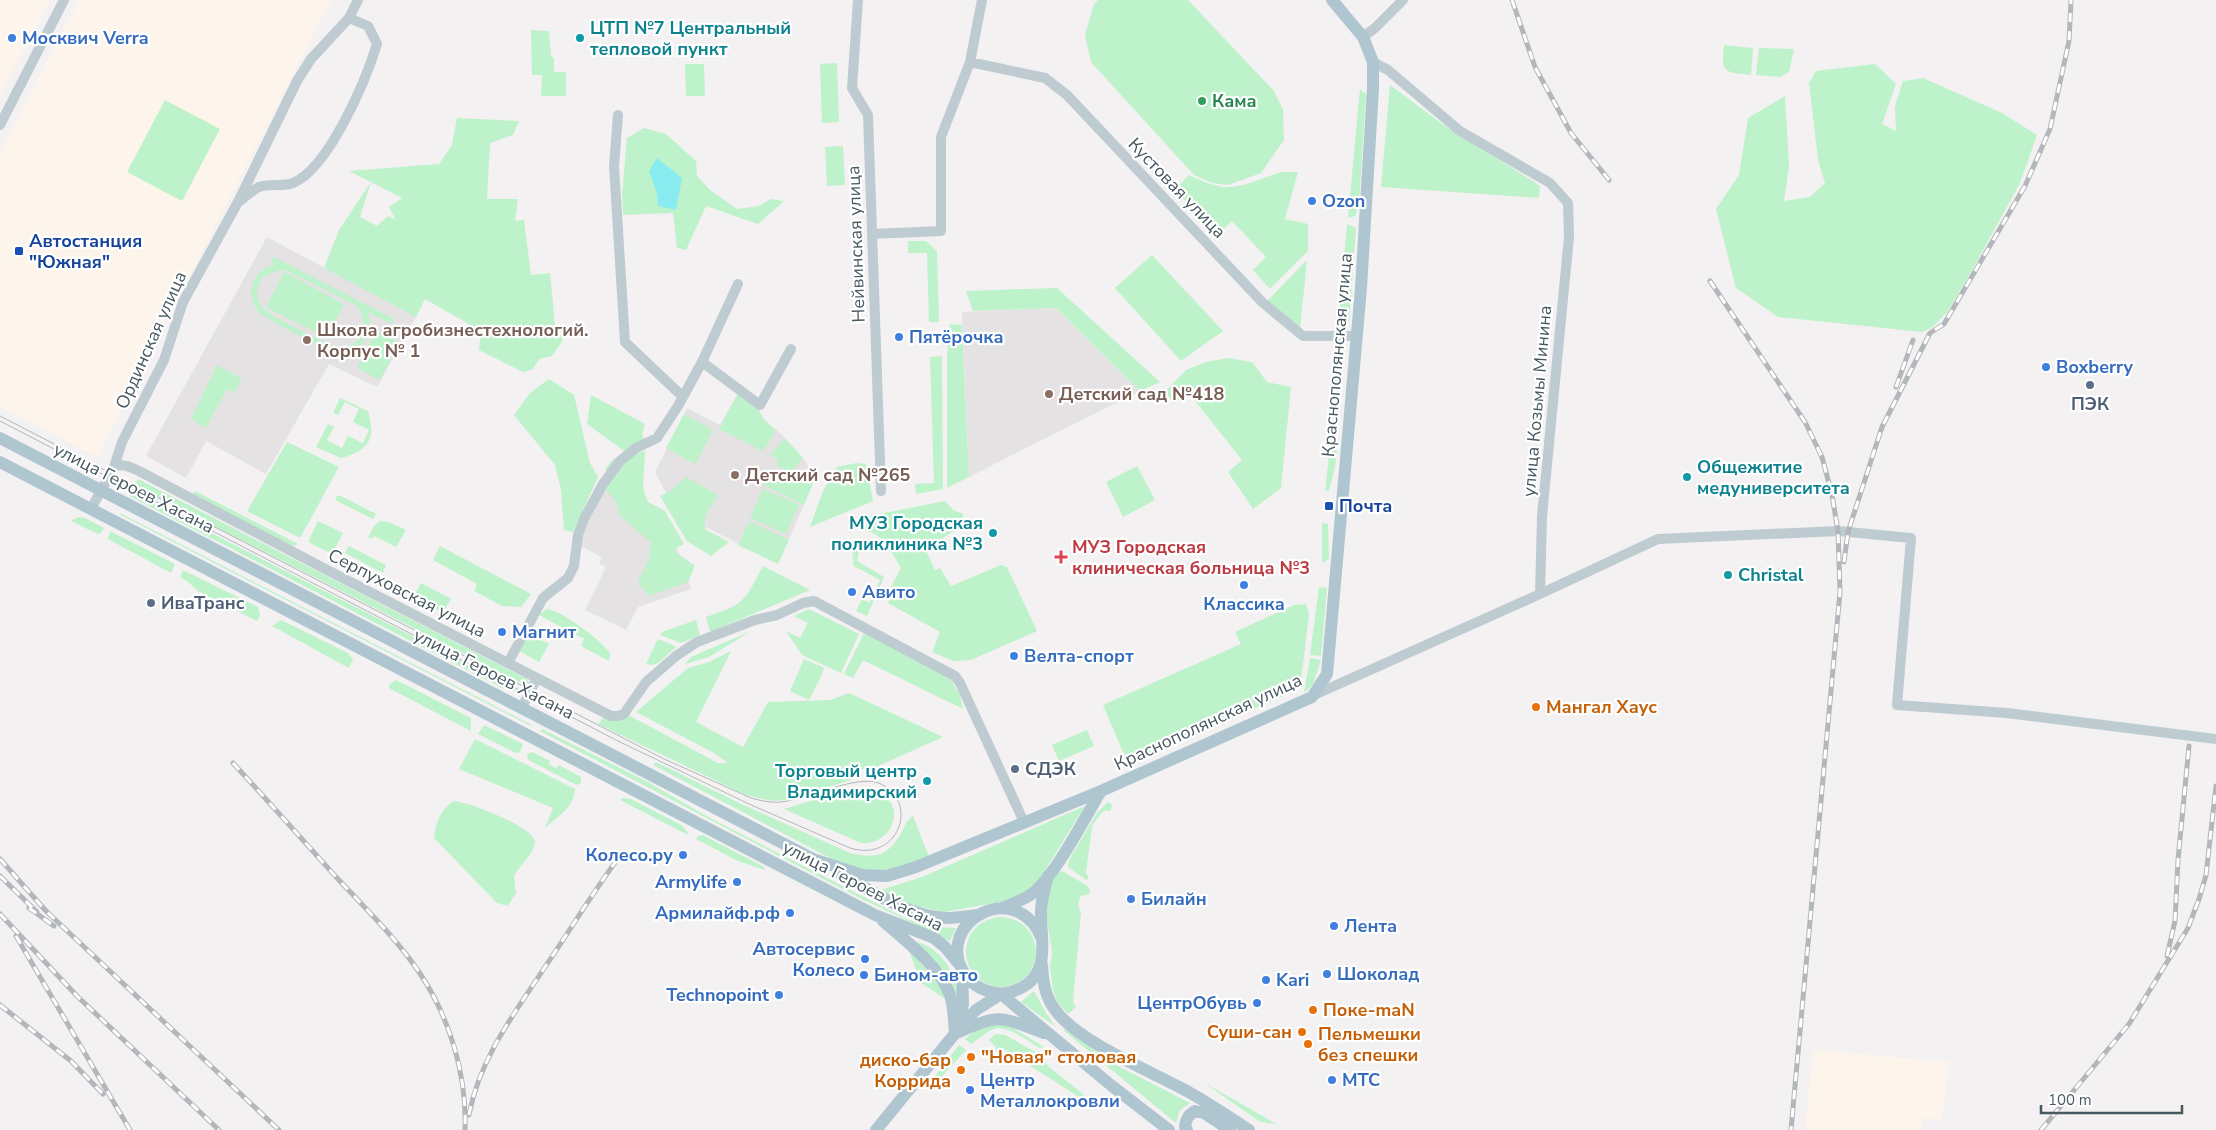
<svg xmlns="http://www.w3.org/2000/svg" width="2216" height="1130" font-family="'Nunito Sans',sans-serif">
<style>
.commercial{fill:#fdf5eb}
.education{fill:#e4e2e3}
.green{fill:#bef2ca;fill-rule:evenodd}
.water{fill:#89ecf1}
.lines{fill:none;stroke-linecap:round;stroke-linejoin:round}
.minor{stroke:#becbd1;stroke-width:10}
.major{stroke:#afc6d1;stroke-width:12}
.tram{stroke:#b3b7bb;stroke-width:1}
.rail-casing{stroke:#b3b7bb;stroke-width:5}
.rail{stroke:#fff;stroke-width:3;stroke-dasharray:9;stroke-linecap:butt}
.shop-dot{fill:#3f7fe0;stroke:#fff;stroke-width:2}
.culture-dot{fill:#0f9aa8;stroke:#fff;stroke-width:2}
.leisure-dot{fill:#2e9e5b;stroke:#fff;stroke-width:2}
.transit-dot{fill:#1a4fb4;stroke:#fff;stroke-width:2}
.education-dot{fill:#8d6e63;stroke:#fff;stroke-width:2}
.service-dot{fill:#5c6f8a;stroke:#fff;stroke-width:2}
.health-dot{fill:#e0444e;stroke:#fff;stroke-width:2}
.food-dot{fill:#e8710a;stroke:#fff;stroke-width:2}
.labels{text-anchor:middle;stroke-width:4.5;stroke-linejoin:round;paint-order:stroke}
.culture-label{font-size:18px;font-weight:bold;fill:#0d838f;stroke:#fff;text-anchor:start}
.shop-label{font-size:18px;font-weight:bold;fill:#366cbe;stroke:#fff;text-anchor:start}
.leisure-label{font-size:18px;font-weight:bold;fill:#27864d;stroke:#fff;text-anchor:start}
.street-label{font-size:18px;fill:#475860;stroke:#fff}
.transit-label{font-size:18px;font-weight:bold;fill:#164399;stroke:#fff;text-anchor:start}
.education-label{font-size:18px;font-weight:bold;fill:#785e54;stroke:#fff;text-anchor:start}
.service-label{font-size:18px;font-weight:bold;fill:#4e5e75;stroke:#fff;text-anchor:start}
.health-label{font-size:18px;font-weight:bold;fill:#be3a42;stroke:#fff;text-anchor:start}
.food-label{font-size:18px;font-weight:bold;fill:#c56008;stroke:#fff;text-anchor:start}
</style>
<rect width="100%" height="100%" fill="#f3f1f1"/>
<path class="commercial" d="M0,0H50L0,95Z
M79,0H331L97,457L0,407V153Z
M1813,1050L1949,1062L1942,1120L1923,1118L1922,1130H1805Z"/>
<path class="education" d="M267,237L416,317L377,387L329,364L266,474L206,441L186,478L146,456Z
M1056,308L1140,391L969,477L962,312Z
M738,393L757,407L764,420L781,434L806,462L815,479L778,564L676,512L655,472L687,408L720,425Z
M609,482L666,516L691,589L638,607L626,630L585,610L606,567L599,564L602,557L580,546L579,541Z"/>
<path class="green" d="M1098,0H1188L1274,91L1283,110L1284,140L1261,173L1228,185L1212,183L1194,175L1091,62L1085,35L1094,4Z
M531,30L549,31L551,56L554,58V71L553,72H566V96H541L542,75H532Z
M1724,45L1753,48L1751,75C1724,72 1721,74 1724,45Z
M1759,48L1794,49L1789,72L1780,77L1756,75Z
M837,63L839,122L822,123L820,64Z
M685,64H704L705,96H686Z
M1875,64L1896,84L1882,124L1896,131L1895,106L1903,81L1923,78L2002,113L2037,135L2020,183L1980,256L1948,311L1933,327L1922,332L1778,317L1736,288L1716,209L1739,175L1748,118L1785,96L1789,166L1784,201L1810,197L1825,183L1818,160L1809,83L1816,71Z
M1390,85L1445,126L1533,181L1540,186L1539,198L1381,187Z
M1360,89L1366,94L1359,205L1355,216L1348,218Z
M165,100L220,129L182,201L127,172Z
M457,118L519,121L513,135L490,143L487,199H518L515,221L524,220L531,275L550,273L555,325L563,340L552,356L539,359L533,369L523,372L479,350L481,331L425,299L416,317L324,268L339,230L371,182L349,171L438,164L437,167L452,145ZM371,182L402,198L389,207L396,220L388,216L377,226L360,217Z
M644,128L666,134L696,161L697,176L710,190L737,209L759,206L771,199L784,201L758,224L706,206L686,250L677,248L673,213L623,215L622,194L627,138ZM649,171L676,209L658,205L657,194Z
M843,146L845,185L827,186L825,147Z
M1281,172H1298L1285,219L1308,224V251L1270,289L1253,270L1266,257L1232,221L1219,233L1174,190L1189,175C1232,196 1239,186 1281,172Z
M1347,224L1356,228L1349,322L1345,330L1338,331Z
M926,241L937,251L939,322H929L927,253H908V241Z
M1152,255L1223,331L1181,361L1115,288Z
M274,257L394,319L392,324L368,312C374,331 364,353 342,353C331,353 267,320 259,312C251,303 249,291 254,280C259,272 266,266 275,265L271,262ZM280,270L287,271L354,304L360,310L365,326C361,343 350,349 333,346C318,338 268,317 260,305C254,294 258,284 264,276Z
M1307,260L1300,329L1267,301Z
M284,272L344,304L327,338L266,307Z
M1057,288L1160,382L1140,391L1056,308L973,311L966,291Z
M950,324L962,325L969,477L947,488V356Z
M376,331L399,343L380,380L357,368Z
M942,356L943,489L916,494L915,484L934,483L930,357Z
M1228,358L1252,362L1267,382L1291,387L1281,488L1253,509L1228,472L1242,460L1188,392L1174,404L1165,392L1186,370L1206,362Z
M217,365L242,379L234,392L227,389L206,428L191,419Z
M549,379L574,395L590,463L598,477L573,532L564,530L561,490L555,465L514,415L530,393Z
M738,393L757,407L764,420L776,430L763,451L719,429Z
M591,395L645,424L642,434L644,440L627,453L587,424Z
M340,398L368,411C376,438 370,450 341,458L316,447L328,424L334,427L327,440L342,448L348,436L363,443L369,430L353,422L359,409L345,402L338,415L333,413Z
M684,414L713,430L695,464L666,448Z
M785,438L803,458L792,472L814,481L804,505L763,485L771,474L784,479L783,477L784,469L776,465L778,459L770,455Z
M287,442L339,467L300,538L247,511Z
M1330,447L1337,448L1335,467L1329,491H1325Z
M645,451L643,488L648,502L665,511L684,544L673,550L695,566L688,582L649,596L638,582L649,559L651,542L620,516L615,500L607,491L606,468L613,459Z
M857,463L866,464L873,501L810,527L823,491L837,467Z
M1137,466L1155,500L1123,517L1106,482Z
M686,477L718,495L705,516V529L729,542L711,556L687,541L660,496L669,492Z
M138,479L527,679L529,682V687L134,485Z
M763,489L799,505L786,534L750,518Z
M195,491L298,544L294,546L288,544L192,495Z
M131,492L521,692V693L502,688L131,497L129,495Z
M337,496H341L376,514L373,519L335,500Z
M945,501L953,510L963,514V525L925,549L935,570L940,568L951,586L1001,565L1007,567L1037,631L971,660L953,661L932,652L940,632L888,603L893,583L901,568C891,551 884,534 864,530L869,516Z
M120,513L532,725L531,726L119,514Z
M78,517L85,518L104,528L102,532L98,534L71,521Z
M318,521L343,533L332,554L308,542Z
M380,521L389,522L406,530L396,547L374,536L372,539L368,537L375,525Z
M749,521L789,540L778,564L738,545Z
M1322,523L1328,524L1329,559L1322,563Z
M110,531L175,564L171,573L108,539Z
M834,539L860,544L857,561L884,577L867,616L856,611L862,599L869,603L880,580L854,566L852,550H829Z
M349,546L386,565L383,573L345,553Z
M440,546L531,594L521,607L502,606L474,591L477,584L433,560Z
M763,566L810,590L710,632L706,617C745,604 744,602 763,566Z
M183,570L258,607L260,616L257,621L198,591L188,582L180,577Z
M421,583L451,599L443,613L413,597Z
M1319,587L1327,588L1321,656L1310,655Z
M1306,604L1309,614L1301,681L1298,689L1129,766L1103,705L1241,644L1235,632L1294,605Z
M547,609C561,610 602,641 610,653L609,661L581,646L584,639L539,615Z
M809,609L859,634L841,673L802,655L786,631L800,638L808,623L794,616Z
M281,620L348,653L353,659L349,668L272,626Z
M696,620L700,635L681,643L660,635L662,632Z
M751,631L709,657L685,664L691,657Z
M864,633L949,677L960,695L963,709L863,660L853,678L844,674Z
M529,634L549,644L539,662L519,651Z
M658,639L677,647C665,654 661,668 646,664Z
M731,651L696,722L743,747L768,702L830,700L849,693L943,737L876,767L836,773L855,776L851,780L808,793L807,790L798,793V795L793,796L794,799L772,801L746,795L598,724L603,718L618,721L630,716L718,763H728L714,753L636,712L688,668L709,662Z
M1310,658L1321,660L1313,684L1304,693Z
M804,659L824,668L821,677L809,700L790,691Z
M396,680L471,718V731L389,688V685Z
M484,725L523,744L520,752L516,753L478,734Z
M542,729L646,781L710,818L907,919L933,927L956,928L950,941L858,897L540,731Z
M1087,730L1094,746L1059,761L1052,745Z
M475,739L575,789C573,809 559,815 545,828L553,808L459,769Z
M532,752L550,761L549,764L556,768L559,765L581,777V783L577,785L528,760L527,754Z
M656,762L739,803L850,853C877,859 888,856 902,832C905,825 907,820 913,816L929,857L874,874L834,860L653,765Z
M851,789C860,790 870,789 878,792C908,805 892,846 861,843L784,809Z
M623,798L631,799L681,825L687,831L688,835L620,800Z
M454,801C468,802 535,827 535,842C534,854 519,866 514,876L516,893L508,906L497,903L434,838C435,824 441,808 454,801Z
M1108,802L1112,805L1110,811H1103L1092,826L1086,873L1089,878L1086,880L1068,867L1069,860L1097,813Z
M1085,806L1032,891L1000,902L944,912L910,905L881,890L922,877Z
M703,835L764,867L765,870L738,861L696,839L698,836Z
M1062,871L1088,886L1090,890L1089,894L1081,896C1078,903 1077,906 1081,912L1073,1001L1076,1007L1068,1014L1058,1003L1053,990L1050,967L1052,953L1045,906L1051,884L1057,873Z
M966 952a35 35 0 1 1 70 0a35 35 0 1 1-70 0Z
M914,941C941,948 955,971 959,998Z
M908,948L940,987L947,1000L921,983Z
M1034,991L1046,1013L1056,1027L1021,1002Z
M982,1025H1008L1044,1047L1039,1048C1028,1041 1013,1029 999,1028C990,1028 979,1039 971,1044L965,1039Z
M1064,1029L1116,1065L1190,1103L1180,1110L1176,1123L1063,1030Z
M995,1034L1005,1035L1039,1054L1049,1067L1083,1094L1086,1099L1084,1100L1002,1048L999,1052L996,1050V1047L989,1040Z
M959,1045L966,1050L934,1085V1077Z
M1203,1082L1278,1125L1259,1121Z"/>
<path class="water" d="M657,158L682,178L676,210L658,206L657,194L649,171Z"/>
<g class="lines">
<path class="minor" d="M858,0L852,88L868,115L881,491
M1363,37L1375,28L1403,0
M970,62L1045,78L1067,95L1262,302L1303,336H1357
M1373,62L1388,70L1460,131L1550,183L1568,203L1569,237L1542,516L1540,594
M618,115L614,166L625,342L683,397
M0,125L64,0
M240,201C246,196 253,190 259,187C270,183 283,187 293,183C329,168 366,80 377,44L368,26L349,18
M872,234L941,231V137L970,62L982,0
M702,362L760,405L791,349
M114,467C123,463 130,467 139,471L331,572L611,716H618L624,714L646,682L676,656L697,642L755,620L777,615L803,603L814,601L955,676L960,683L1024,822
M91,509L114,467L122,442L164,360L183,302L238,202L297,81L311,59L349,18L358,0
M508,663L543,598L568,578L574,566L578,535L584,519L603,484L620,461L636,448L657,438L678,406L702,362L738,284
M1312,696L1540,594L1658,539L1838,531L1911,538L1897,705L2007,713L2216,739
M522,707L537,678"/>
<path class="major" d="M0,438L823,864
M0,462L875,915L934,938L945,947L959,964
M816,860L862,875L887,876L916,867L1101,791L1312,697L1327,674L1361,288L1373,88V62L1363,37L1332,0
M841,874C874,893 908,916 947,918C957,918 968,916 978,915
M1002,908C1012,904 1024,900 1033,893C1057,873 1084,819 1101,791
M883,921C905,940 940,967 950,995C954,1008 954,1021 955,1034
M1042,939C1017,876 933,922 964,973C970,983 979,989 991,992C1001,995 1011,993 1021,988C1052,972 1040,938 1041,909C1042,897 1045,887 1048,876
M1042,965C1043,982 1045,997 1056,1011C1079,1042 1150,1071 1185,1090C1207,1102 1228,1116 1249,1130
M1001,994L1112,1086L1169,1130
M957,1024L963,1004L962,970
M959,1032C1002,1012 1002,1018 1044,1033
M876,1130L966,1020L976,1010L1001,994
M1187,1130L1185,1127C1186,1119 1188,1115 1195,1111L1204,1113L1230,1130"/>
<path class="tram" d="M0,416L662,758L751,798C762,801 771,803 781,802C808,799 859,773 881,784C920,803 898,863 850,848L749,804L616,740L0,421"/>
<defs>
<path id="rail" d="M1512,0L1535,67L1571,133L1609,180
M1710,281L1805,422L1822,457L1832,495L1838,531L1840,592L1791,1130
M1896,387L1913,340
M1844,562L1848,532L1882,427L1930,333L1944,324L2025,186L2050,129L2069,41L2071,0
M233,763C268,801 302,839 337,878C365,908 396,938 419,972C450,1018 467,1075 465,1130
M0,859L46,911L279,1130
M0,876L37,912
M29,908L54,926
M0,914L78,997L219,1130
M16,936L130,1130
M2167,956L2175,921L2178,860L2189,746
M0,1005L71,1061L103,1094
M469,1115C480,1057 515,1013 547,964C572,927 595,889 622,853
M2041,1130L2129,1024L2188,928L2199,899L2206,875L2216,786"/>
</defs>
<use href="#rail" class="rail-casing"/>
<use href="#rail" class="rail"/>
</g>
<g class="shop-dot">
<circle cx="12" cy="38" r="5"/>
<circle cx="1312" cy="201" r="5"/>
<circle cx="899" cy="337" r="5"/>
<circle cx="2046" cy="367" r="5"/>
<circle cx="1244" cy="585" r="5"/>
<circle cx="852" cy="592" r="5"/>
<circle cx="502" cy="632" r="5"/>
<circle cx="1014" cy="656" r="5"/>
<circle cx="683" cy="855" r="5"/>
<circle cx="737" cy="882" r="5"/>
<circle cx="1131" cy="899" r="5"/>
<circle cx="790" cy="913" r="5"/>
<circle cx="1334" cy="926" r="5"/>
<circle cx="865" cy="959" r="5"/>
<circle cx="1327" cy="974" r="5"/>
<circle cx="864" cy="975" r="5"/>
<circle cx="1266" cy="980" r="5"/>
<circle cx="779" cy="995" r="5"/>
<circle cx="1257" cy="1003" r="5"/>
<circle cx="1332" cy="1080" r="5"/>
<circle cx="970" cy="1090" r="5"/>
</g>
<g class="culture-dot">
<circle cx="580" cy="38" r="5"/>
<circle cx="1687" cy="477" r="5"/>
<circle cx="993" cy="533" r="5"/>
<circle cx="1728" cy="575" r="5"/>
<circle cx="927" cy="781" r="5"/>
</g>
<circle class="leisure-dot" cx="1202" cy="101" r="5"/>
<g class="transit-dot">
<rect x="14" y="246" width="10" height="10" rx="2.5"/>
<rect x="1324" y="501" width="10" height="10" rx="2.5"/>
</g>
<g class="education-dot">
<circle cx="307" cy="340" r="5"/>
<circle cx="1049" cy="394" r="5"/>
<circle cx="735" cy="475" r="5"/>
</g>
<g class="service-dot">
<circle cx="2090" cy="385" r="5"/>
<circle cx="151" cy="603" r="5"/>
<circle cx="1015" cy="769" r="5"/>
</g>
<path class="health-dot" d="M1058.5 549.5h5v5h5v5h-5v5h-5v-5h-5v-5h5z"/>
<g class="food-dot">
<circle cx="1536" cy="707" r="5"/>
<circle cx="1313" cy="1010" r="5"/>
<circle cx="1302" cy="1032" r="5"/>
<circle cx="1308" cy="1044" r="5"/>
<circle cx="971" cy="1057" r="5"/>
<circle cx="961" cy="1070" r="5"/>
</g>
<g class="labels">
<g class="culture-label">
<text x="590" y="34">ЦТП №7 Центральный<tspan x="590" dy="21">тепловой пункт</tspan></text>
<text x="1697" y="473">Общежитие<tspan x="1697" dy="21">медуниверситета</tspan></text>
<text x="983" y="529" text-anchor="end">МУЗ Городская<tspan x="983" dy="21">поликлиника №3</tspan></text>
<text x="1738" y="581">Christal</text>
<text x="917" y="777" text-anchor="end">Торговый центр<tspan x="917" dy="21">Владимирский</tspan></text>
</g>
<g class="shop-label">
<text x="22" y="44">Москвич Verra</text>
<text x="1322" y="207">Ozon</text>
<text x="909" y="343">Пятёрочка</text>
<text x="2056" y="373">Boxberry</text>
<text x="862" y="598">Авито</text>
<text x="1244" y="610" text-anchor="middle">Классика</text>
<text x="512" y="638">Магнит</text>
<text x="1024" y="662">Велта-спорт</text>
<text x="673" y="861" text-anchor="end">Колесо.ру</text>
<text x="727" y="888" text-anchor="end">Armylife</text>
<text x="1141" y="905">Билайн</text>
<text x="780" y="919" text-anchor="end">Армилайф.рф</text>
<text x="1344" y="932">Лента</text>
<text x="855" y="955" text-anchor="end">Автосервис<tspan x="855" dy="21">Колесо</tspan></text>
<text x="1337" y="980">Шоколад</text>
<text x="874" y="981">Бином-авто</text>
<text x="1276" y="986">Kari</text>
<text x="769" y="1001" text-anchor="end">Technopoint</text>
<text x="1247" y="1009" text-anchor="end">ЦентрОбувь</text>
<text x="980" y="1086">Центр<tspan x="980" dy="21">Металлокровли</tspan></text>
<text x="1342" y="1086">МТС</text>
</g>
<g class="leisure-label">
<text x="1212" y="107">Кама</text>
</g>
<g class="street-label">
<text transform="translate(1177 188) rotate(46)" y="6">Кустовая улица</text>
<text transform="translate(856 244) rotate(-92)" y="6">Нейвинская улица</text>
<text transform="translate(151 340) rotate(-66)" y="6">Ординская улица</text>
<text transform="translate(1337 355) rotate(-85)" y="6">Краснополянская улица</text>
<text transform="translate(1537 401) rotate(-85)" y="6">улица Козьмы Минина</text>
<text transform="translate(134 488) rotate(27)" y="6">улица Героев Хасана</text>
<text transform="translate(407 593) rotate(27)" y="6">Серпуховская улица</text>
<text transform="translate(494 674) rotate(27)" y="6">улица Героев Хасана</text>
<text transform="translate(1208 722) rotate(-25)" y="6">Краснополянская улица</text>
<text transform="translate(863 886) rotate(27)" y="6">улица Героев Хасана</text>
</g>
<g class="transit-label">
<text x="29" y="247">Автостанция<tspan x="29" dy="21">"Южная"</tspan></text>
<text x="1339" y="512">Почта</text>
</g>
<g class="education-label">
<text x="317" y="336">Школа агробизнестехнологий.<tspan x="317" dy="21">Корпус № 1</tspan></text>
<text x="1059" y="400">Детский сад №418</text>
<text x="745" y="481">Детский сад №265</text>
</g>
<g class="service-label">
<text x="2090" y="410" text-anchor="middle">ПЭК</text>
<text x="161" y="609">ИваТранс</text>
<text x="1025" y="775">СДЭК</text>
</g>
<g class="health-label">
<text x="1072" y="553">МУЗ Городская<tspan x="1072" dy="21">клиническая больница №3</tspan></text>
</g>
<g class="food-label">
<text x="1546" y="713">Мангал Хаус</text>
<text x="1323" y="1016">Поке-maN</text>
<text x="1292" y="1038" text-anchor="end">Суши-сан</text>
<text x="1318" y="1040">Пельмешки<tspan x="1318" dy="21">без спешки</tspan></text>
<text x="981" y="1063">"Новая" столовая</text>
<text x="951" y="1066" text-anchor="end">диско-бар<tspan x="951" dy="21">Коррида</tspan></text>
</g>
</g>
<path d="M2041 1105v8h141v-8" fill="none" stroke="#475860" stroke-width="2.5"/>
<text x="2048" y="1105" font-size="15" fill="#475860" stroke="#ffffff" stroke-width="4" paint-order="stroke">100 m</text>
</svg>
